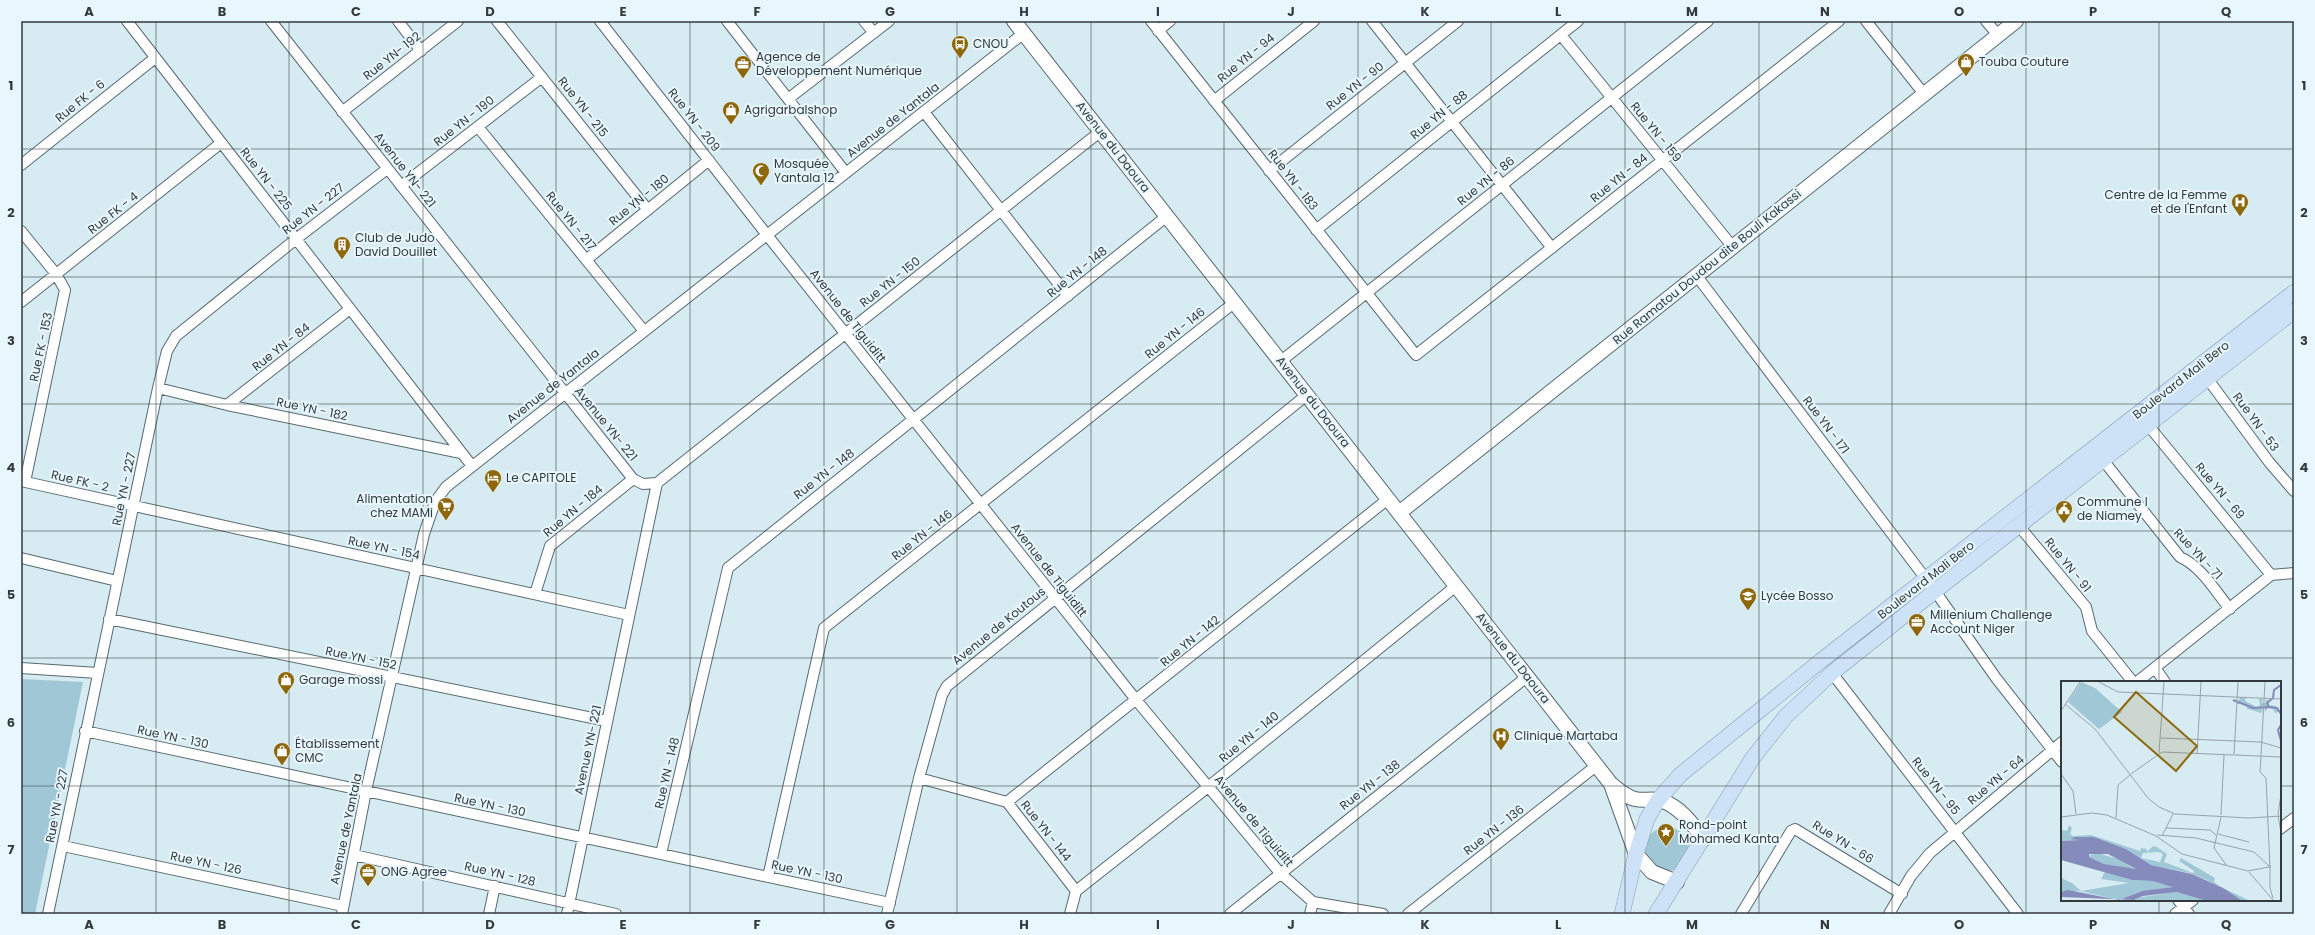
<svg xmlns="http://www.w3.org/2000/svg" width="2315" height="935" font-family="Poppins,sans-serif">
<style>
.green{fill:#9fc7d5}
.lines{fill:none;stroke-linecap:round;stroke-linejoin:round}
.street-casing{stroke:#596970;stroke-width:12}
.secondary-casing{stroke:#596970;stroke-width:16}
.primary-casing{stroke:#829bb3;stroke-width:16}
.street{stroke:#fff;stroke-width:10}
.secondary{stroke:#fff;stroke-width:14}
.primary{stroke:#cee2f7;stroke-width:15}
.grid{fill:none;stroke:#323a3d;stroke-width:1;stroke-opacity:0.55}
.labels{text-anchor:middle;stroke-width:4;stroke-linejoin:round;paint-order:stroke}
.poi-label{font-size:12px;fill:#323a3d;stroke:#e8f7fd;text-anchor:start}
.street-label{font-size:12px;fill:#323a3d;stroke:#e8f7fd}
.inset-river{fill:none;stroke:#858cbb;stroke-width:2}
.inset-road{fill:none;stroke:#95a4aa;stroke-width:1}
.view{fill:#8e670b;fill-opacity:0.15;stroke:#8e670b;stroke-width:2}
.inset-edge{fill:none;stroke:#323a3d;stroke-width:2}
.neatline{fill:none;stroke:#323a3d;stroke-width:1.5}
.grid-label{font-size:13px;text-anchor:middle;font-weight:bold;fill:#323a3d}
</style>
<rect width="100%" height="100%" fill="#d7ebf2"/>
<path class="green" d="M21,679L83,682L35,914H21Z
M1645 849a22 22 0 1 1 44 0a22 22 0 1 1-44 0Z"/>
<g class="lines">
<defs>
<path id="street" d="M127,21L472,466
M271,21L633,479L643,484L657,483
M398,21L421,51
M497,21L648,210
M600,21L767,235L1137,701L1280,873L1313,902L1310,914
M727,21L846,173
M864,21L874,33
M1151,21L1416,355L1839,21
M1372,21L1552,248
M1866,21L1924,94
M1986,21L1998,35
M1158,31L1170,21
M1561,35L1732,246
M788,99L889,21
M1214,101L1314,21
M342,112L458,21
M924,112L1068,296
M478,127L644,331
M21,165L155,58
M1269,171L1458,21
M401,186L542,77
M1316,230L1578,21
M21,231L56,274L65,290L25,482
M586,260L709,160
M1696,275L1935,591L1996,678L2062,762
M21,302L221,143
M1281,361L1708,21
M2204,374L2269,462L2294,491
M158,388L227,405L461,453
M227,405L350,309
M2148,425L2271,575
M2103,460L2180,557C2202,567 2215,591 2230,609
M21,481L629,615
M657,483L1101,131
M2019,526L2086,607L2092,631L2133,682
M21,558L117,581
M535,594L550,546L633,479
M109,619L607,721
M21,668L98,673
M2155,668L2165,682
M1832,673L2018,914
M2137,682L2271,575L2294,573
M85,731L890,903
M919,778L1007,802L1076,891
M1007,802L1388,499
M2280,829L2294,818
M63,846L343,906
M661,854L728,568L1167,216
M354,855L616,914
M768,877L824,628L1235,302
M2178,900L2189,914
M1313,902L1383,914
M48,914L158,388L167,351L176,336L296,239L387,169
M342,914L366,791L424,534L435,502L446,487L1024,33
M489,914L495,886
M567,914L657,483
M887,914L919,778L942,695L947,686L1308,394
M1070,914L1076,891L1208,787L1456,586
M1230,914L1528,676
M1408,914L1596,766
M1741,914L1791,831L1795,829L1902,894
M1889,914L1911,876L1930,853L2062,742
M2175,914L2193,900"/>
<path id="secondary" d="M1014,21L1611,784C1618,790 1626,797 1635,799C1644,801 1654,798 1663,801C1681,808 1692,824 1704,839
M1399,513L2016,21
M1611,784L1636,854L1652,872L1677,882"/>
<path id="primary" d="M1622,914L1636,854L1647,819L1658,800L1680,775L1823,659L2294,292
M1656,914L1752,759L1786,716L1832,673L1935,591L2294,311"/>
</defs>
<use href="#street" class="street-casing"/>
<use href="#secondary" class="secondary-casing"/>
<use href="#primary" class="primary-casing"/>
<use href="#street" class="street"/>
<use href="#secondary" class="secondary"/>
<use href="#primary" class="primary"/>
</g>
<path class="grid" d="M156,21V914M289,21V914M423,21V914M556,21V914M690,21V914M824,21V914M957,21V914M1091,21V914M1224,21V914M1358,21V914M1491,21V914M1625,21V914M1759,21V914M1892,21V914M2026,21V914M2159,21V682M21,149H2294M21,277H2294M21,404H2294M21,531H2294M21,658H2294M21,786H2062M2280,786H2294M2159,900V914"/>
<defs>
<symbol id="bus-pin" viewBox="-11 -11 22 30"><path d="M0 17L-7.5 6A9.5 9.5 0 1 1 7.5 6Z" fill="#8e670b" stroke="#e8f7fd"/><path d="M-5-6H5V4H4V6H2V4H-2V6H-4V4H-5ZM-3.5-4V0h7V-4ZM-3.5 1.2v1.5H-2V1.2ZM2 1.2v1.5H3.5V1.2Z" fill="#fff"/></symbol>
<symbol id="shop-pin" viewBox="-11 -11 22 30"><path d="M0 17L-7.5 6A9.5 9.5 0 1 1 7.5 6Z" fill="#8e670b" stroke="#e8f7fd"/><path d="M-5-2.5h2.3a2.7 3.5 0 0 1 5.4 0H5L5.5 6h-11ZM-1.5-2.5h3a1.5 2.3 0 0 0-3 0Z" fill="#fff"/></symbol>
<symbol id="office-pin" viewBox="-11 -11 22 30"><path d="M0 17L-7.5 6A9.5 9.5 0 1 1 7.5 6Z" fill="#8e670b" stroke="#e8f7fd"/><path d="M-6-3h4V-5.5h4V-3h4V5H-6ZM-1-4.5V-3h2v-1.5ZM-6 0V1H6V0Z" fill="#fff"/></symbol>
<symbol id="mosque-pin" viewBox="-11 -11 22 30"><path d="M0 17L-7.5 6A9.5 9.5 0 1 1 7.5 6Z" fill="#8e670b" stroke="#e8f7fd"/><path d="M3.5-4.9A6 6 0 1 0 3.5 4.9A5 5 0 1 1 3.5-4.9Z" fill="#fff"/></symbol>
<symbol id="hospital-pin" viewBox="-11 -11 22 30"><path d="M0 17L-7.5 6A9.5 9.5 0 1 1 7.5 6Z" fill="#8e670b" stroke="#e8f7fd"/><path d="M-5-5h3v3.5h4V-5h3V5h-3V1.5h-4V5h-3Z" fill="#fff"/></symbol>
<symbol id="building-pin" viewBox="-11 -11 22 30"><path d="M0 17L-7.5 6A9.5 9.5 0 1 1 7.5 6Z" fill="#8e670b" stroke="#e8f7fd"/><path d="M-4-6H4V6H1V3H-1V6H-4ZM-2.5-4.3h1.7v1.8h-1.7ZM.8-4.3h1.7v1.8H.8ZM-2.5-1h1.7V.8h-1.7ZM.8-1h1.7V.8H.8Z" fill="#fff"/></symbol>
<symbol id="hotel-pin" viewBox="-11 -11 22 30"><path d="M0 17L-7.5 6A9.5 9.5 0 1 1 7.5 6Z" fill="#8e670b" stroke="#e8f7fd"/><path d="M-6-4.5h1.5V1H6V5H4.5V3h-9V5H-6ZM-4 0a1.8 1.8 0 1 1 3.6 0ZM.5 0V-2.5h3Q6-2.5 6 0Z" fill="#fff"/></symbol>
<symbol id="supermarket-pin" viewBox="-11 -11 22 30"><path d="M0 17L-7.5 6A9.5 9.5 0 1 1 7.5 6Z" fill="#8e670b" stroke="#e8f7fd"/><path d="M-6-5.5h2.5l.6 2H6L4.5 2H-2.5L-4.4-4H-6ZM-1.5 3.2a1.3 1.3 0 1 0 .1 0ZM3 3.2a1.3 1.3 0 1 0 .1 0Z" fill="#fff"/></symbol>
<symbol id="civic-pin" viewBox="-11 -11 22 30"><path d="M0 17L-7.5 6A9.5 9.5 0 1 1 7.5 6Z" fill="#8e670b" stroke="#e8f7fd"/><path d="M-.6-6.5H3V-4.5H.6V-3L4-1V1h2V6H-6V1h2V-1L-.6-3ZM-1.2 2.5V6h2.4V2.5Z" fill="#fff"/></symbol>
<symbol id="school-pin" viewBox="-11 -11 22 30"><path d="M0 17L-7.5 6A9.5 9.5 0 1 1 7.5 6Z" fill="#8e670b" stroke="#e8f7fd"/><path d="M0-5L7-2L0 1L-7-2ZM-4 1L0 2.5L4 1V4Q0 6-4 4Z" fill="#fff"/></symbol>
<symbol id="sight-pin" viewBox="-11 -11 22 30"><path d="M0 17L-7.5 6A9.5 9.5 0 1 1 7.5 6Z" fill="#8e670b" stroke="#e8f7fd"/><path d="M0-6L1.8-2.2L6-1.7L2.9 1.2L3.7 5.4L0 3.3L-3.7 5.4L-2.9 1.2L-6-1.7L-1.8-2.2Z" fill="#fff"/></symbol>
</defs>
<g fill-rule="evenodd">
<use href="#bus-pin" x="950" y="34" width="20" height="27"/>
<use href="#shop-pin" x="1956" y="52" width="20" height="27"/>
<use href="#office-pin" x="733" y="54" width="20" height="27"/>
<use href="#shop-pin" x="721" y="100" width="20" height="27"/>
<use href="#mosque-pin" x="751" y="161" width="20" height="27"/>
<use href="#hospital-pin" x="2230" y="192" width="20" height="27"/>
<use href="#building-pin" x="332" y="235" width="20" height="27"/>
<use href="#hotel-pin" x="483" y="468" width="20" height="27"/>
<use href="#supermarket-pin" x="436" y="496" width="20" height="27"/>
<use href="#civic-pin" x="2054" y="499" width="20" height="27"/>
<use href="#school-pin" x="1738" y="586" width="20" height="27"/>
<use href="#office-pin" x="1907" y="612" width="20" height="27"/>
<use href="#shop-pin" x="276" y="670" width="20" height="27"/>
<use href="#hospital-pin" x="1491" y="726" width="20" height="27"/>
<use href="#shop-pin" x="272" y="741" width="20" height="27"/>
<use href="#sight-pin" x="1656" y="822" width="20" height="27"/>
<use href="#office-pin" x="358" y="862" width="20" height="27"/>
</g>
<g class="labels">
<g class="poi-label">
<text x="973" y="48">CNOU</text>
<text x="756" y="61">Agence de<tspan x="756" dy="14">Développement Numérique</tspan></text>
<text x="1979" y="66">Touba Couture</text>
<text x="744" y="114">Agrigarbalshop</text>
<text x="774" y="168">Mosquée<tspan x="774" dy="14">Yantala 12</tspan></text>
<text x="2227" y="199" text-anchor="end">Centre de la Femme<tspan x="2227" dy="14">et de l'Enfant</tspan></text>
<text x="355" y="242">Club de Judo<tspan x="355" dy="14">David Douillet</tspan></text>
<text x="506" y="482">Le CAPITOLE</text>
<text x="433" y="503" text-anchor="end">Alimentation<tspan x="433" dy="14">chez MAMi</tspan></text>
<text x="2077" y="506">Commune I<tspan x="2077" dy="14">de Niamey</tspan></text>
<text x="1761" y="600">Lycée Bosso</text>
<text x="1930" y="619">Millenium Challenge<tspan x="1930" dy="14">Account Niger</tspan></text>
<text x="299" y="684">Garage mossi</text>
<text x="1514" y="740">Clinique Martaba</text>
<text x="295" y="748">Établissement<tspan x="295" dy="14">CMC</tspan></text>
<text x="1679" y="829">Rond-point<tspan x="1679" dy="14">Mohamed Kanta</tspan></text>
<text x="381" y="876">ONG Agree</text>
</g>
<g class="street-label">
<text transform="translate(392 56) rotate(-38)" y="4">Rue YN- 192</text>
<text transform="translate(1246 58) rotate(-39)" y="4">Rue YN - 94</text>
<text transform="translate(1355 86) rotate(-38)" y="4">Rue YN - 90</text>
<text transform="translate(80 101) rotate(-39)" y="4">Rue FK - 6</text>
<text transform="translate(583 107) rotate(52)" y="4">Rue YN - 215</text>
<text transform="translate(1439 115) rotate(-39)" y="4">Rue YN - 88</text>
<text transform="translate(694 120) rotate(52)" y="4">Rue YN - 209</text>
<text transform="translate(893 120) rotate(-38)" y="4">Avenue de Yantala</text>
<text transform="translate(464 121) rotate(-38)" y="4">Rue YN - 190</text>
<text transform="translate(1656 132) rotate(51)" y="4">Rue YN - 159</text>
<text transform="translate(1113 147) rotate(52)" y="4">Avenue du Daoura</text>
<text transform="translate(405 170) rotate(52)" y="4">Avenue YN- 221</text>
<text transform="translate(1619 178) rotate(-39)" y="4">Rue YN - 84</text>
<text transform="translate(266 179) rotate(52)" y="4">Rue YN - 225</text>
<text transform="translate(1293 180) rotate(52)" y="4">Rue YN - 183</text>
<text transform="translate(1486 181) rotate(-39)" y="4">Rue YN - 86</text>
<text transform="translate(639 200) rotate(-39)" y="4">Rue YN - 180</text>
<text transform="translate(313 209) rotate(-38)" y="4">Rue YN - 227</text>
<text transform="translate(113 213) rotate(-38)" y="4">Rue FK - 4</text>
<text transform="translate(571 221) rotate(51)" y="4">Rue YN - 217</text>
<text transform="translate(1707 267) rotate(-39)" y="4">Rue Ramatou Doudou dite Bouli Kakassi</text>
<text transform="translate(1077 272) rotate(-39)" y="4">Rue YN - 148</text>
<text transform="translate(890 282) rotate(-38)" y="4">Rue YN - 150</text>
<text transform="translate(848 316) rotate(52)" y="4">Avenue de Tiguiditt</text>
<text transform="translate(1175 333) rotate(-39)" y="4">Rue YN - 146</text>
<text transform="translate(41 347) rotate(-78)" y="4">Rue FK - 153</text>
<text transform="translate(281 347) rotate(-38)" y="4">Rue YN - 84</text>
<text transform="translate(2181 380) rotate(-38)" y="4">Boulevard Mali Bero</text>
<text transform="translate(553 386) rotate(-38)" y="4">Avenue de Yantala</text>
<text transform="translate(1313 402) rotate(52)" y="4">Avenue du Daoura</text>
<text transform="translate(312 409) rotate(12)" y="4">Rue YN - 182</text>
<text transform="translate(2256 422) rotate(54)" y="4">Rue YN - 53</text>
<text transform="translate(606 424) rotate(51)" y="4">Avenue YN- 221</text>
<text transform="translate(1826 425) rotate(53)" y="4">Rue YN - 171</text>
<text transform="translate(824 474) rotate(-38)" y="4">Rue YN - 148</text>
<text transform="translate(80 481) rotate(13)" y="4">Rue FK - 2</text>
<text transform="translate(124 489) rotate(-78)" y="4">Rue YN - 227</text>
<text transform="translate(2220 491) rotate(50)" y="4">Rue YN - 69</text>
<text transform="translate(573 511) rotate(-40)" y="4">Rue YN - 184</text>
<text transform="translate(922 535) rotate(-38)" y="4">Rue YN - 146</text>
<text transform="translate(384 548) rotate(12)" y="4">Rue YN - 154</text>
<text transform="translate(2198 554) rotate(47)" y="4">Rue YN - 71</text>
<text transform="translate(2068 565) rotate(51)" y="4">Rue YN - 91</text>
<text transform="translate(1049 570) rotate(52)" y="4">Avenue de Tiguiditt</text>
<text transform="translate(1926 580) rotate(-38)" y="4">Boulevard Mali Bero</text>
<text transform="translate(999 626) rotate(-39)" y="4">Avenue de Koutous</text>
<text transform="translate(1190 641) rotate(-39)" y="4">Rue YN - 142</text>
<text transform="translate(361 658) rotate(12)" y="4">Rue YN - 152</text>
<text transform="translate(1513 658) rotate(52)" y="4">Avenue du Daoura</text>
<text transform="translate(173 737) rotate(12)" y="4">Rue YN - 130</text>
<text transform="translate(1249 737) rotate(-39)" y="4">Rue YN - 140</text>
<text transform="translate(588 750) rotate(-78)" y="4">Avenue YN- 221</text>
<text transform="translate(667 773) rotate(-77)" y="4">Rue YN - 148</text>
<text transform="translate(1996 780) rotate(-40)" y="4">Rue YN - 64</text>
<text transform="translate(1370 785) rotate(-38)" y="4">Rue YN - 138</text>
<text transform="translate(1936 786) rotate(52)" y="4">Rue YN - 95</text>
<text transform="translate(490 805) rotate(12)" y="4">Rue YN - 130</text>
<text transform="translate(57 806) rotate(-79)" y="4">Rue YN - 227</text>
<text transform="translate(1254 821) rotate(50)" y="4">Avenue de Tiguiditt</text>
<text transform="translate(346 829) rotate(-78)" y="4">Avenue de Yantala</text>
<text transform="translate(1494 830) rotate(-38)" y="4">Rue YN - 136</text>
<text transform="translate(1046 831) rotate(52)" y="4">Rue YN - 144</text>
<text transform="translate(1843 842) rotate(32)" y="4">Rue YN - 66</text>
<text transform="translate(206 863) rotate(12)" y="4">Rue YN - 126</text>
<text transform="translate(807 872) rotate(12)" y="4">Rue YN - 130</text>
<text transform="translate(500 874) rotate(13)" y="4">Rue YN - 128</text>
</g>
</g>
<g transform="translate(2061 681)">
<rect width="220" height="220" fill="#d7ebf2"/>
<path d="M20,1L34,7L61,31L38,48L7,21ZM179,17H185L184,20L196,26L199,24L198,18H202L201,22H205L204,19H209L207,24L214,25L219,30L214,32L212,28L207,27L204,31L203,26L200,32L187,28L183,23H176ZM8,144L11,147L9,153L12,155L30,154L79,170L80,167L86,168V171L92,165L96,166L106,173L103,181L132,192L133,190L118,180L120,177L154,197L153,201L158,205L187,219H180L146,199L129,192L90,184L65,168L33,156H11L18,159L0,160V149L6,150ZM98,171L102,173L99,181L80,177L82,172ZM36,172L57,178L75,189L43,183L26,175ZM44,191L71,199L91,200L114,206L78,211L58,219L19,210L0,211V197L11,202L20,210L68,202L40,198ZM116,211L142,219H74L81,216Z" fill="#9fc7d5" fill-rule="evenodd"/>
<path d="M13,156H33L65,168L90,184L131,193L162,207L180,219H142L116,211L82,215L73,219L0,216V211L7,209L58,219L81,210L112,206L91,200L71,199L0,179V160L18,159L10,158ZM28,173H47L75,188L43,183L28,176Z" fill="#858cbb" fill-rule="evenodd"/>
<path class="inset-river" d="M220,4L213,9L212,17L206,22L208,26L216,27L220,33M172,19L192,27L208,26M220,44L217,49L220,60"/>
<path class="inset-road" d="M38,1L57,11L220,18M4,23L34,48L87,117L98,126L114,133L188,137L220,135M0,30L19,1M100,57L200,61L220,67M98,72L103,1M136,73L140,1M173,74L177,1M174,74L220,76M200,75L204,1M200,76L199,91L205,97L209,187V184M0,93L12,110L15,133M70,93L101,71L173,74M160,134L163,74M217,134L220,113M217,135L220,151M0,136L31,132L46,134L95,155L121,173L187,190M160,136L153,167L166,185M55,137L57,104L69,94M105,147L149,149L155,154M157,153L188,161M96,154L135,157L193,171L208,185M101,155L112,133M209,187V207L212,217M187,190L208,186M188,191L212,219"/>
<path class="view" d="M75,11L136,65L115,90L53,36Z"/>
<rect width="220" height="220" class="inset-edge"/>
</g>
<rect width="2315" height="935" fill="none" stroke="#e8f7fd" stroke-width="44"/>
<rect x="22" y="22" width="2271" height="891" class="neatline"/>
<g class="grid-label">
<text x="89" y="16">A</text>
<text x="222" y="16">B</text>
<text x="356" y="16">C</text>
<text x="490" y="16">D</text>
<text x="623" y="16">E</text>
<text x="757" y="16">F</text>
<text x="890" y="16">G</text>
<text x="1024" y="16">H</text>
<text x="1158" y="16">I</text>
<text x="1291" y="16">J</text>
<text x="1425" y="16">K</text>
<text x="1558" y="16">L</text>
<text x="1692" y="16">M</text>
<text x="1825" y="16">N</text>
<text x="1959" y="16">O</text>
<text x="2093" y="16">P</text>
<text x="2226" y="16">Q</text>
<text x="11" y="90">1</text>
<text x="2304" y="90">1</text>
<text x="11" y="217">2</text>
<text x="2304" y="217">2</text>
<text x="11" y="345">3</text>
<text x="2304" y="345">3</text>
<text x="11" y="472">4</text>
<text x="2304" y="472">4</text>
<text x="11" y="599">5</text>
<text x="2304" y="599">5</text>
<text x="11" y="727">6</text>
<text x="2304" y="727">6</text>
<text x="11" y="854">7</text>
<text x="2304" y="854">7</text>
<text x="89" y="929">A</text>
<text x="222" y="929">B</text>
<text x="356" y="929">C</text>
<text x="490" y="929">D</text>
<text x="623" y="929">E</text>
<text x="757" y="929">F</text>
<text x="890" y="929">G</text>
<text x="1024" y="929">H</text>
<text x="1158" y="929">I</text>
<text x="1291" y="929">J</text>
<text x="1425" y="929">K</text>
<text x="1558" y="929">L</text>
<text x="1692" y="929">M</text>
<text x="1825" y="929">N</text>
<text x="1959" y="929">O</text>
<text x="2093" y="929">P</text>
<text x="2226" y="929">Q</text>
</g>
</svg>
